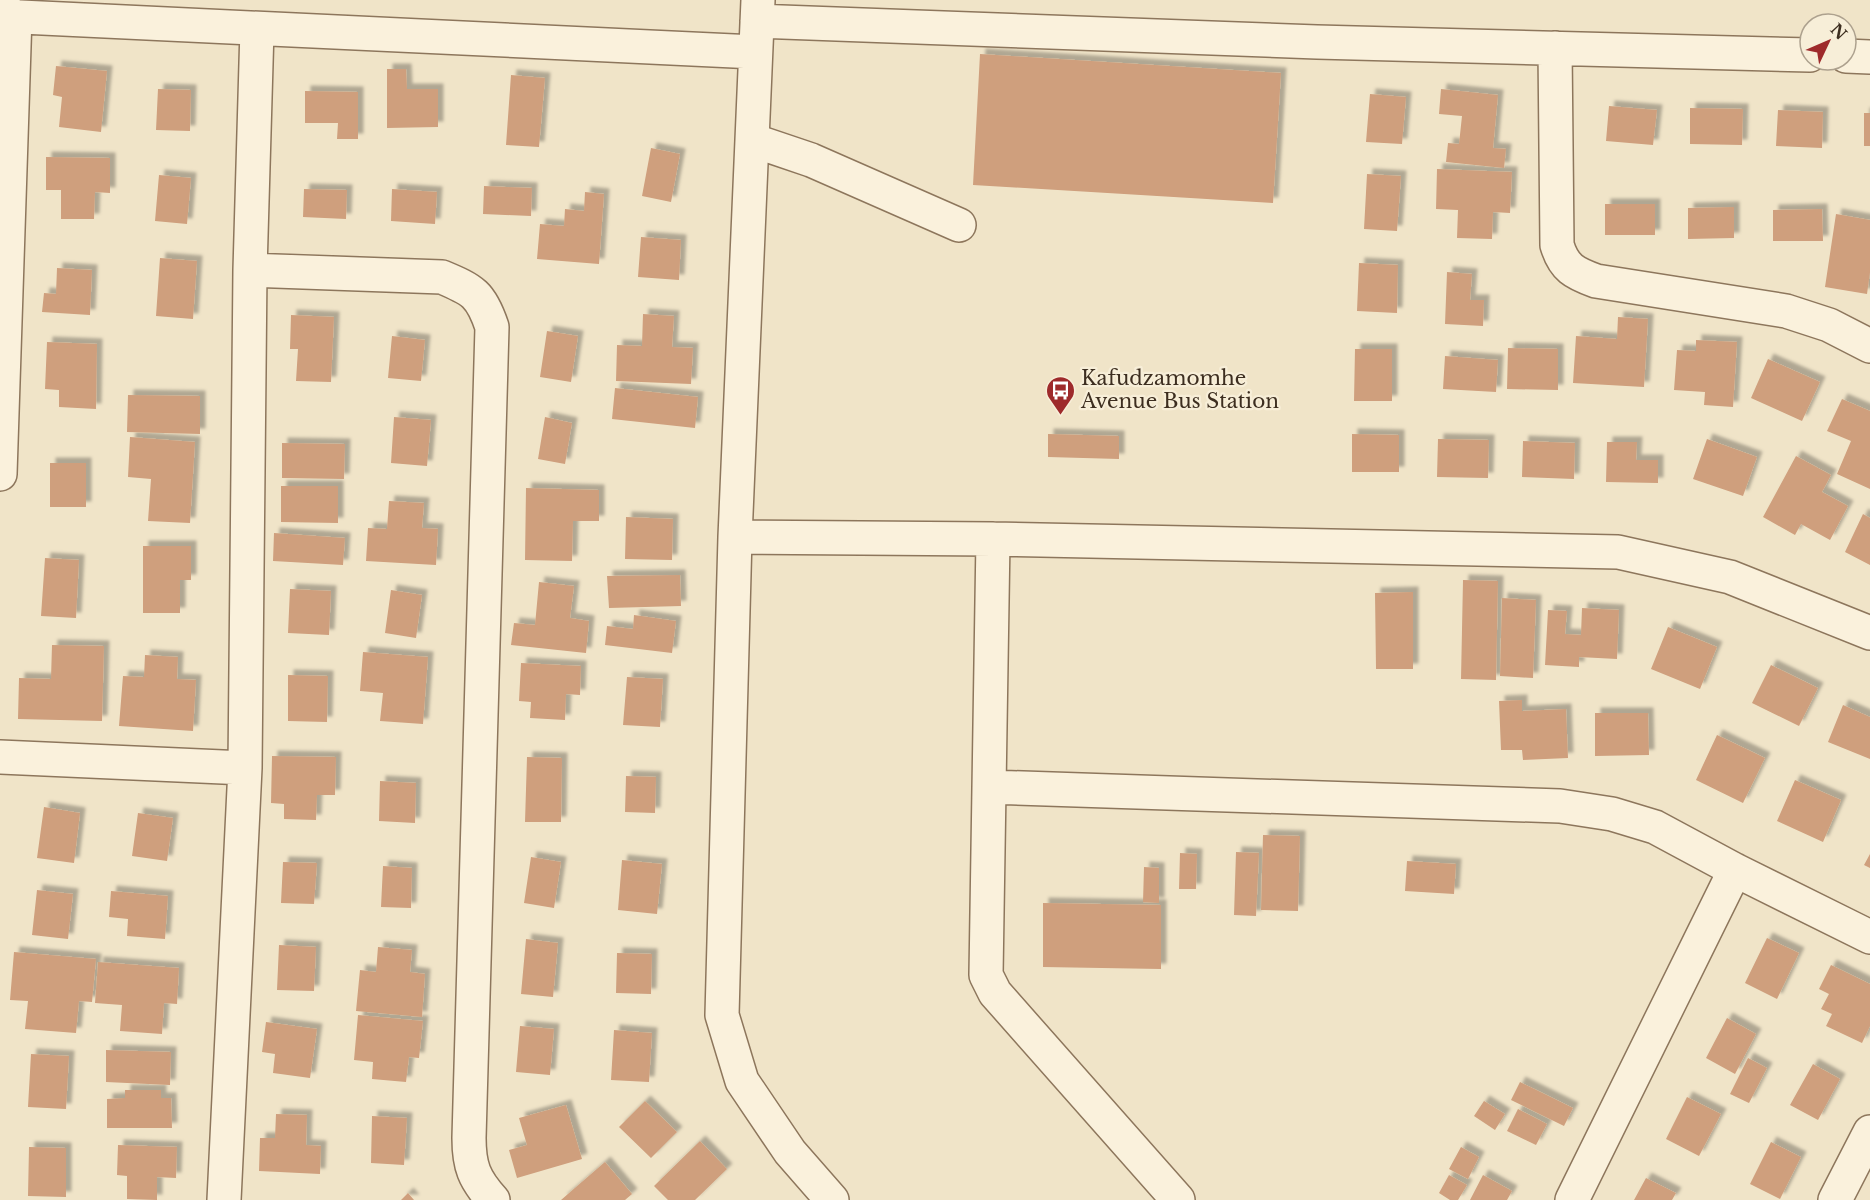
<svg xmlns="http://www.w3.org/2000/svg" width="1870" height="1200" font-family="'Libre Baskerville',serif">
<style>
.building{fill:#cf9f7d;filter:url(#shadow)}
.lines{fill:none;stroke-linecap:round;stroke-linejoin:round}
.minor-casing{stroke:#8d765c;stroke-width:36}
.minor{stroke:#faf1dc;stroke-width:33}
.labels{text-anchor:middle;stroke-width:4.5;stroke-linejoin:round;paint-order:stroke}
.poi-label{font-size:20px;fill:#3d2e20;stroke:#f7eed8;text-anchor:start}
</style>
<defs>
<filter id="shadow"><feDropShadow dx="5.5" dy="-5.5" stdDeviation="1.5" flood-color="#0004"/></filter>
</defs>
<rect width="100%" height="100%" fill="#f0e4c8"/>
<path class="building" d="M980,54L1281,73L1273,203L973,185Z
M56,66L107,71L101,132L59,127L62,97L53,95Z
M387,69H406L407,89H438V127L387,128Z
M511,75L545,78L539,147L506,145Z
M158,89L191,90L190,131L156,130Z
M1441,89L1498,95L1493,148L1506,149L1504,168L1446,162L1448,143L1459,144L1462,116L1439,114Z
M305,91L358,92V139H337L338,123H305Z
M1370,94L1406,97L1402,144L1366,142Z
M1609,106L1657,110L1653,145L1606,141Z
M1690,108L1743,109L1742,145L1690,144Z
M1778,110L1823,112L1822,148L1776,146Z
M1864,113H1870V146H1864Z
M651,148L680,154L671,202L642,196Z
M46,157L110,158V193L95,192L94,219H61V190H46Z
M1437,169L1512,172L1510,213L1493,212L1492,239L1457,238L1458,210L1436,209Z
M1367,174L1401,176L1397,231L1364,229Z
M159,175L191,178L187,224L155,221Z
M484,186L532,188L531,216L483,214Z
M304,189L347,190L346,219L303,217Z
M392,189L437,192L435,224L391,221Z
M585,192L604,194L599,264L537,259L540,224L564,226L565,209L584,211Z
M1605,204H1655V235H1605Z
M1734,207V238L1688,239V208Z
M1822,209L1823,241H1773V210Z
M1836,214L1870,220V272L1867,294L1825,287Z
M641,237L681,240L679,280L638,277Z
M160,258L197,261L193,319L156,316Z
M1359,263L1398,265L1397,313L1357,311Z
M57,268L92,270L90,315L42,312L44,293L56,294Z
M1447,272L1472,274L1470,300H1484L1483,326L1445,324Z
M643,314L674,316L672,347L693,348L691,384L616,381L617,345L642,346Z
M291,315L334,317L331,382L296,381L298,349H290Z
M1618,317L1648,319L1644,387L1573,383L1576,336L1617,339Z
M547,331L578,336L571,382L540,377Z
M392,336L425,340L421,381L388,378Z
M1696,340L1737,342L1733,407L1704,405L1705,392L1674,390L1677,350L1696,351Z
M47,342L97,344L96,409L59,407V390L45,389Z
M1508,348L1558,349V390L1507,389Z
M1355,349H1392V401H1354Z
M1445,356L1498,360L1496,392L1443,389Z
M1768,359L1820,382L1802,421L1751,398Z
M615,388L698,397L695,428L612,419Z
M128,395L200,396V434L127,432Z
M1842,399L1870,411V489L1837,474L1851,441L1827,431Z
M394,417L431,420L427,466L391,463Z
M545,417L572,423L565,464L538,459Z
M1048,434L1119,436V459L1048,457Z
M1352,434L1399,435V472H1352Z
M130,437L195,442L190,523L148,521L151,479L128,477Z
M1438,439L1489,440L1488,478L1437,477Z
M1707,439L1757,457L1743,496L1693,479Z
M1523,441L1575,443L1574,479L1522,477Z
M1607,442H1637L1636,460H1658V483L1606,482Z
M282,443L345,444L344,479L282,478Z
M1796,456L1831,475L1822,492L1848,506L1830,540L1801,524L1795,535L1763,517Z
M50,463H86V507H50Z
M281,486H338V523L281,522Z
M526,488L599,490V521H573L572,561L525,560Z
M389,501L424,503L422,528L438,529L436,565L366,561L368,528L387,529Z
M1863,514L1870,518V565L1845,552Z
M626,517L673,519L672,560L625,559Z
M274,533L345,538L343,565L273,561Z
M143,546H191V580H180V613H143Z
M45,558L79,560L76,618L41,616Z
M680,575L681,606L609,608L607,576Z
M1463,580L1498,581L1496,680L1461,679Z
M539,582L574,586L570,618L589,621L586,653L511,645L514,623L535,625Z
M290,589L331,591L329,635L288,633Z
M391,590L422,595L416,638L385,633Z
M1413,592V669H1376L1375,593Z
M1502,598L1536,600L1533,678L1500,676Z
M1582,608L1619,610L1617,659L1579,657V667L1545,665L1548,610L1567,611L1565,634L1581,635Z
M634,615L676,621L672,653L605,645L607,626L633,629Z
M1668,627L1717,647L1700,689L1651,669Z
M52,645L104,646L102,721L18,719L19,678L51,679Z
M363,652L428,657L423,724L380,721L383,693L360,691Z
M145,655L178,657L177,679L196,680L193,731L119,726L123,676L144,677Z
M521,663L581,666L580,695L566,694L565,720L530,718L531,702L519,701Z
M1771,665L1818,688L1799,726L1752,703Z
M288,675L328,676L327,722L288,721Z
M627,677L663,679L660,727L623,725Z
M1522,700V711L1566,709L1568,758L1523,760L1522,750H1501L1499,701Z
M1843,705L1870,717V759L1828,742Z
M1595,713H1648L1649,755L1595,756Z
M1717,735L1765,758L1743,803L1696,780Z
M272,756L336,757L335,795H317L316,820L284,819V804L271,803Z
M527,757L562,758L561,822H525Z
M626,776L656,777L655,813L625,812Z
M1795,780L1841,800L1823,842L1777,821Z
M380,781L416,783L415,823L379,821Z
M44,807L80,813L74,863L37,858Z
M138,813L173,818L167,861L132,856Z
M1263,835L1300,836L1298,911L1261,910Z
M1236,852L1259,853L1256,916L1234,915Z
M1180,853L1197,854L1196,889H1179Z
M1870,854V868L1864,865Z
M531,857L561,862L554,908L524,903Z
M622,860L662,864L657,914L618,910Z
M1407,861L1456,864L1454,894L1405,891Z
M283,862L317,863L314,904L281,903Z
M383,866L412,868L411,908L381,907Z
M1144,867L1159,868V903L1143,902Z
M37,890L73,894L68,939L32,935Z
M111,891L168,896L165,939L127,936L128,919L109,917Z
M1043,903L1161,905V969L1043,967Z
M1767,938L1799,953L1777,999L1745,983Z
M526,939L558,943L553,997L521,994Z
M279,945L316,947L314,991L277,990Z
M378,947L412,950L410,972L425,974L422,1017L356,1011L360,970L376,972Z
M14,952L96,959L92,1002L79,1001L76,1033L25,1029L28,1001L10,1000Z
M617,953L652,954L651,994L616,993Z
M98,962L179,968L177,1004L164,1003L162,1034L120,1031L122,1005L95,1003Z
M1831,965L1870,984V1026L1862,1043L1826,1026L1832,1014L1821,1009L1829,994L1819,989Z
M358,1015L423,1021L419,1058L409,1057L406,1082L372,1079L373,1062L354,1060Z
M1727,1018L1756,1034L1735,1074L1706,1058Z
M266,1022L317,1029L310,1078L273,1073L275,1054L262,1052Z
M520,1026L554,1029L550,1075L516,1072Z
M614,1030L652,1033L649,1082L611,1080Z
M106,1050L171,1052L170,1085L106,1082Z
M31,1054L69,1056L66,1109L28,1107Z
M1748,1058L1767,1068L1749,1103L1730,1094Z
M1813,1064L1840,1079L1818,1120L1790,1105Z
M1520,1082L1573,1108L1564,1126L1511,1100Z
M125,1090H161V1098H171L172,1128H107V1099L125,1098Z
M1687,1097L1721,1114L1699,1156L1666,1139Z
M645,1101L677,1132L651,1158L619,1127Z
M1484,1101L1505,1114L1495,1130L1474,1116Z
M566,1105L582,1159L517,1178L509,1150L527,1145L519,1118Z
M1518,1109L1547,1124L1536,1145L1507,1131Z
M276,1114L307,1115L306,1145L321,1146L320,1174L259,1171L260,1138H275Z
M372,1116L407,1118L404,1165L371,1163Z
M700,1141L727,1169L695,1200H668L654,1186Z
M1771,1142L1801,1157L1780,1199L1750,1184Z
M118,1145L177,1147L176,1178L157,1177V1200L127,1199V1176L117,1175Z
M29,1147L66,1148V1197L28,1196Z
M1461,1147L1479,1157L1468,1179L1449,1169Z
M605,1162L632,1194L625,1200H561Z
M1449,1175L1467,1185L1458,1200H1450L1439,1193Z
M1483,1175L1512,1191L1507,1200H1470Z
M1646,1178L1676,1193L1672,1200H1634Z
M408,1193L414,1200H401Z"/>
<g class="lines">
<defs>
<path id="minor" d="M758,0L735,537L722,1015L742,1081L790,1152L832,1200
M0,16L755,52
M757,21L1317,42L1810,55
M257,29L250,270L442,277C473,290 481,294 492,327L469,1138C469,1166 474,1179 493,1200
M1555,48L1557,245C1564,268 1574,273 1596,281L1786,311L1829,325L1870,346
M1846,56L1870,57
M752,140L811,160L959,225
M0,474L15,16
M735,537L993,539L1618,552L1730,577L1870,633
M993,539L986,975L995,993L1178,1200
M0,757L245,768
M990,787L1560,806L1612,814L1655,827L1735,870L1870,937
M224,1200L245,768L250,270
M1572,1200L1735,870
M1835,1200L1870,1132"/>
</defs>
<use href="#minor" class="minor-casing"/>
<use href="#minor" class="minor"/>
</g>
<defs>
<symbol id="bus-pin" viewBox="-11 -11 22 30"><path d="M0 17L-7.5 6A9.5 9.5 0 1 1 7.5 6Z" fill="#9e2a2b" stroke="#f7eed8"/><path d="M-5-6H5V4H4V6H2V4H-2V6H-4V4H-5ZM-3.5-4V0h7V-4ZM-3.5 1.2v1.5H-2V1.2ZM2 1.2v1.5H3.5V1.2Z" fill="#fff"/></symbol>
</defs>
<g fill-rule="evenodd">
<use href="#bus-pin" x="1044" y="374" width="33" height="45"/>
</g>
<g class="labels">
<g class="poi-label">
<text x="1081" y="385">Kafudzamomhe<tspan x="1081" dy="23">Avenue Bus Station</tspan></text>
</g>
</g>
<g transform="translate(1828 42) rotate(46)"><circle r="28" fill="#f7eed8" stroke="#ada18e" stroke-width="1.5"/>
<path d="M0-4.5L10 22L0 15L-10 22Z" fill="#9e2a2b"/>
<text y="-9" font-size="16" font-weight="bold" text-anchor="middle" fill="#3d2e20">N</text>
</g>
</svg>
